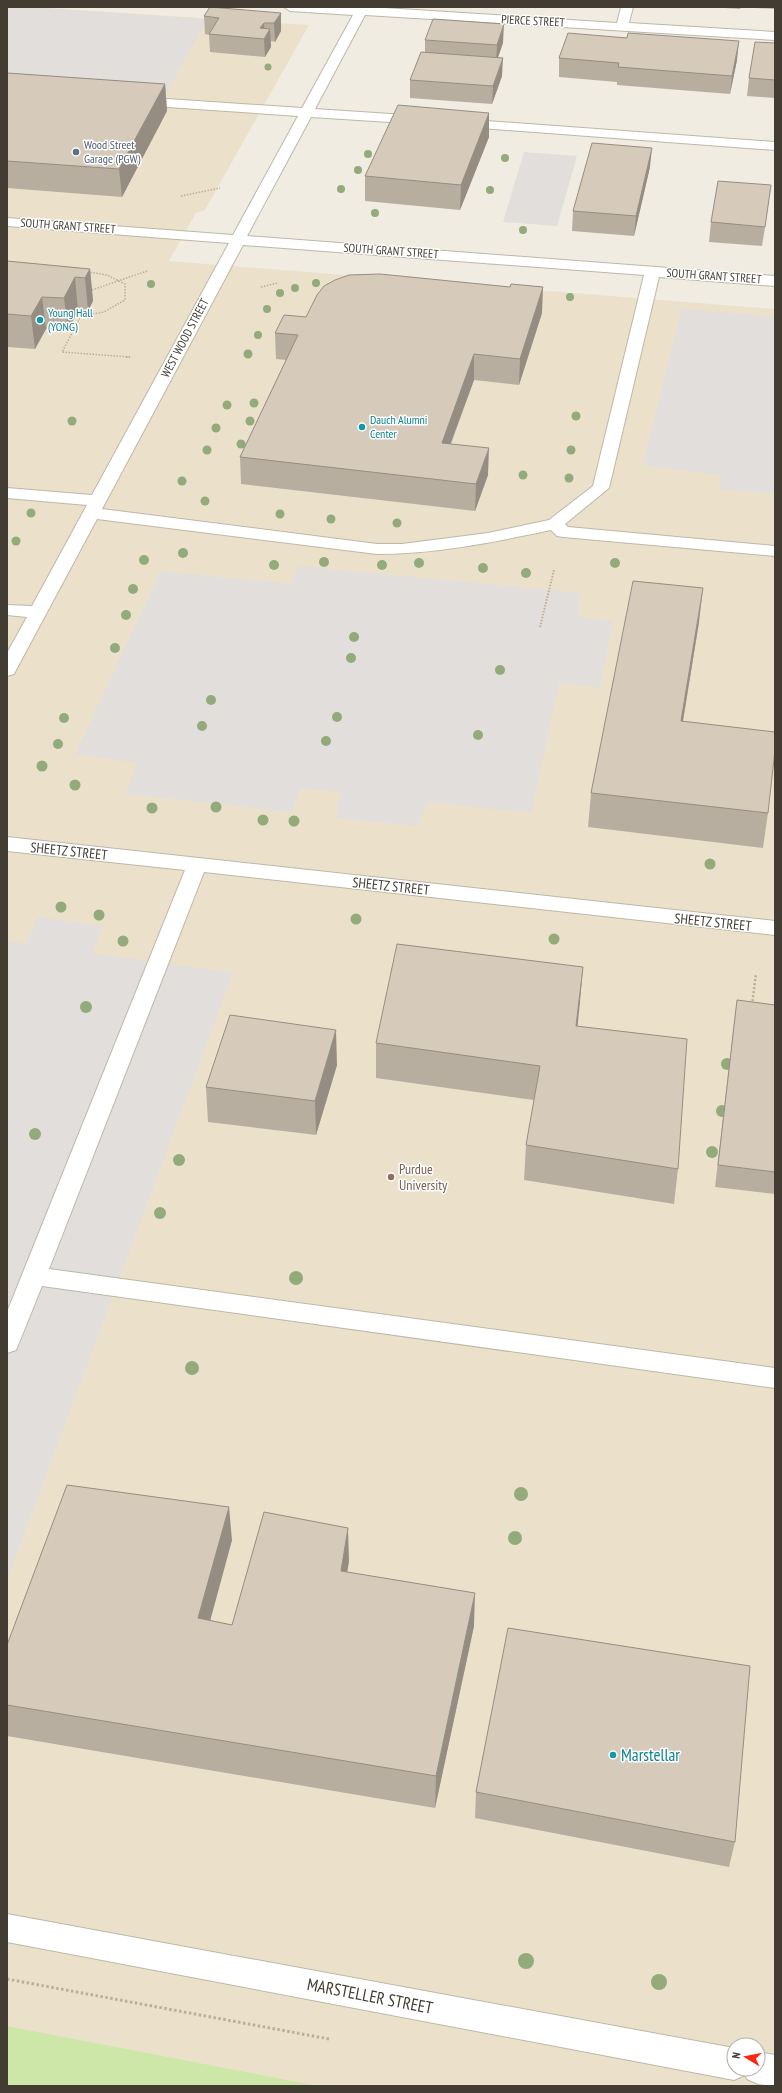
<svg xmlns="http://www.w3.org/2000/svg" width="782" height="2093" font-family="'PT Sans Narrow',sans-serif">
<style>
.education{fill:#ebe1cb;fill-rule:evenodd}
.green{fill:#cde7a9}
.parking{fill:#e1dedb}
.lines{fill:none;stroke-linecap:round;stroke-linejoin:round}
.minor-casing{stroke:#bfb6a7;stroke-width:2}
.path-far3{stroke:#beae95;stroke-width:1.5;stroke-dasharray:1.5 1.5;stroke-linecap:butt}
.path-far2{stroke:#beae95;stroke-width:2;stroke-dasharray:1.5 1.5;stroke-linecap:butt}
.path-far1{stroke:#beae95;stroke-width:2.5;stroke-dasharray:2 2;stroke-linecap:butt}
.path{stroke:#beae95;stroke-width:3;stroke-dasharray:2.5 2.5;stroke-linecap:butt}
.minor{fill:#fff;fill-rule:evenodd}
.tree{fill:#93aa7b}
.wall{fill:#b8aea0}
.shaded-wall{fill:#968d82}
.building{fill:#d6caba;stroke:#968d82}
.service-dot{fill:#5c6f8a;stroke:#fff;stroke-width:1.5}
.culture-dot{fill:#0f9aa8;stroke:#fff;stroke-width:1.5}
.education-dot{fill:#8d6e63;stroke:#fff;stroke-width:1.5}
.labels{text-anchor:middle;stroke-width:3;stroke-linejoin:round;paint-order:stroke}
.far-street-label{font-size:12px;fill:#433c32;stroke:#fff}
.far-service-label{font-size:12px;fill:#4e5e75;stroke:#fff;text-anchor:start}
.far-culture-label{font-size:12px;fill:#0d838f;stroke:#fff;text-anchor:start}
.street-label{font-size:14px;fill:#433c32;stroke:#fff}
.education-label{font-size:14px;fill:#785e54;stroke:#fff;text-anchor:start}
.near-culture-label{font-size:17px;fill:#0d838f;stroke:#fff;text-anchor:start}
.near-street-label{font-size:17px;fill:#433c32;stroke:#fff}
</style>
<rect width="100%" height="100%" fill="#f1ece2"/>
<path class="education" d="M7,7H31L309,25L205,210L196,213L169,261L775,309V2086H7ZM734,2045H758V2069H734Z"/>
<path class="green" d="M7,2026L318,2086H7Z"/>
<path class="parking" d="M7,7H28L207,19L162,101L7,90Z
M524,152L577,156L557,226L503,222Z
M681,309L775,317V494L720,489V475L643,465Z
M299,566L580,593L578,617L613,621L600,688L559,683L531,813L428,802L418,826L336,818L340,792L301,788L292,812L125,794L138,763L75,754L161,571L290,584Z
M38,917L103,926L92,953L233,973L7,1580V941L26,944Z"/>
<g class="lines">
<defs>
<path id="minor" d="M284,7H369L617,23L621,7H633L629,23L775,32V40L365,15L315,109L421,116L428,120L421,124L311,117L247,236L775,276V286L659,277L609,488L565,524L568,527L775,546V556L563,537L557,536L551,530C494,542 436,554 377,554L97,519L16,670L14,674L7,676V653L27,617L7,615V605L32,606L87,505L7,498V488L92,495L229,243L7,226V218L233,235L298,116L138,105L131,101L138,97L302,108L353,15L290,11ZM243,245L644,275L593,486L549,520L488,533L402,544H377L102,509Z
M459,119L775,142V150L454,126L452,123Z
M7,837L775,921V935L204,872L49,1269L775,1368V1388L42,1286L19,1343L16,1350L7,1353V1312L185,870L7,851Z
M7,1914L734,2048V2069H758V2052L775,2055V2086L758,2084L747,2079L745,2075L734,2080L7,1942Z"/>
</defs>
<use href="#minor" class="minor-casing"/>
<path class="path-far3" d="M181,196L220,188
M261,287L278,283
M89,291L147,271
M84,310L62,352L130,357
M81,316L104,312L125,300V284L107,275L88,272"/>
<path class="path-far2" d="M126,357H130
M540,627L554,570"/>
<path class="path-far1" d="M752,1005L756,974"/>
<path class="path" d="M7,1979L329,2039"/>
<use href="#minor" class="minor"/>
</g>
<g class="tree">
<circle cx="268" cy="67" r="3.5"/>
<circle cx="368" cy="154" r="4"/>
<circle cx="505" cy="158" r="4"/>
<circle cx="358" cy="170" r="4"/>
<circle cx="341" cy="189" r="4"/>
<circle cx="490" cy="190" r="4"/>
<circle cx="375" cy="213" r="4"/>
<circle cx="523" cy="230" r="4"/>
<circle cx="316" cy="283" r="4"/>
<circle cx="151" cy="284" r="4"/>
<circle cx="295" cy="288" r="4"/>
<circle cx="280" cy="293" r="4"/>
<circle cx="570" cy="297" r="4"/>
<circle cx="267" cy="309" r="4"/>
<circle cx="258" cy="335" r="4"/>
<circle cx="248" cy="354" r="4.5"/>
<circle cx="254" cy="403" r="4.5"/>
<circle cx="227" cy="405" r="4.5"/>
<circle cx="576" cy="416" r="4.5"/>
<circle cx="72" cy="421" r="4.5"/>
<circle cx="250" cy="421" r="4.5"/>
<circle cx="216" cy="428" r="4.5"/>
<circle cx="241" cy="444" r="4.5"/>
<circle cx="207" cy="450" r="4.5"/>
<circle cx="571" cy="450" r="4.5"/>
<circle cx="523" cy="475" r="4.5"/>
<circle cx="569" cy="478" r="4.5"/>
<circle cx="182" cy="481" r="4.5"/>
<circle cx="205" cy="501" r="4.5"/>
<circle cx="31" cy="513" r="4.5"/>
<circle cx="280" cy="514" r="4.5"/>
<circle cx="331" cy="519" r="4.5"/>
<circle cx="397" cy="523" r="4.5"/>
<circle cx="16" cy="541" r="4.5"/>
<circle cx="183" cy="553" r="5"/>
<circle cx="144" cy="560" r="5"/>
<circle cx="324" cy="562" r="5"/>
<circle cx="419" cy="563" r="5"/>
<circle cx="615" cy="563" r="5"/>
<circle cx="274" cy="565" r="5"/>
<circle cx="382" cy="565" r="5"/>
<circle cx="483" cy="568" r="5"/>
<circle cx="526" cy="573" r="5"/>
<circle cx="133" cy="589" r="5"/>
<circle cx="126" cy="615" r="5"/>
<circle cx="354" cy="637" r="5"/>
<circle cx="115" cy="648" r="5"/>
<circle cx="351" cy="658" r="5"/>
<circle cx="500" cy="670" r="5"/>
<circle cx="211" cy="700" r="5"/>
<circle cx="337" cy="717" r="5"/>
<circle cx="64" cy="718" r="5"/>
<circle cx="202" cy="726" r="5"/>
<circle cx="478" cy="735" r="5"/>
<circle cx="326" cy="741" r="5"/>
<circle cx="58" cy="744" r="5"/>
<circle cx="42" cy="766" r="5.5"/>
<circle cx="75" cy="785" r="5.5"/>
<circle cx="216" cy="807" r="5.5"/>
<circle cx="152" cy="808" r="5.5"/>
<circle cx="263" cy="820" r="5.5"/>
<circle cx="294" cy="821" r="5.5"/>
<circle cx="710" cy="864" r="5.5"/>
<circle cx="61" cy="907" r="5.5"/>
<circle cx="99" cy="915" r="5.5"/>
<circle cx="356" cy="919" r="5.5"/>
<circle cx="554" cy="939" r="5.5"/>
<circle cx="123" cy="941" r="5.5"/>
<circle cx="86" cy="1007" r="6"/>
<circle cx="727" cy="1064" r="6"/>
<circle cx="722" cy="1111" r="6"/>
<circle cx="35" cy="1134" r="6"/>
<circle cx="712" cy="1152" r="6"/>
<circle cx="179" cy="1160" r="6"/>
<circle cx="160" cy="1213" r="6"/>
<circle cx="296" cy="1278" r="7"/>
<circle cx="192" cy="1368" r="7"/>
<circle cx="521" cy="1494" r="7"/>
<circle cx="515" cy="1538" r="7"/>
<circle cx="526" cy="1961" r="8"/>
<circle cx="659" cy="1982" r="8"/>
</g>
<path class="wall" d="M709,7H741L740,9Z
M755,7H775V9L755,8Z
M281,13V31L275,42L271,41V47L265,57L210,52L209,35L205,34L204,16Z
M425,40L503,43L498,57L502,76L492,104L410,98V80L425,52Z
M775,43V98L747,96L749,78Z
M559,58L737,60L730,94L617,85V82L559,77Z
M7,73L165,84L167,111L122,197L7,188Z
M489,113V137L460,210L365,201V176Z
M650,167L634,236L572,231L573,211Z
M768,204L762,246L709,242L711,222Z
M7,261L90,269L93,301L88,311L78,310L68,331L46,329L35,349L7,347Z
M542,313L519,385L474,380L451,444L488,475L475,511L241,484L240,457L286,360L276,359L275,333L306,317Z
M699,622L683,722L768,813L763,848L588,827L591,793Z
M583,967L577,1026L678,1169L674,1204L524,1180L526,1145L534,1100L376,1078V1043Z
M737,1000L775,1005V1194L715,1187L734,1023Z
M337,1065L316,1135L208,1122L206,1087Z
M232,1540L210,1620L232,1625L349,1561L347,1572L474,1626L435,1808L7,1736V1645Z
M476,1792L735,1842L729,1867L475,1818Z"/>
<path class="shaded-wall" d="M281,13V31L275,42L274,23Z
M264,23L265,39L270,29L271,47L265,57L264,39L260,28Z
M504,24L503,43L496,63L497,45Z
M739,41L737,60L730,94L732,76Z
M503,58L502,76L492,104L493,86Z
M165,84L167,111L122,197L119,169Z
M489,113V137L460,210L461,185Z
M652,148L650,167L634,236L636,216Z
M771,185L768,204L762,246L765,227Z
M90,269L93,301L88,311L85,278Z
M75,277L78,310L68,331L64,298Z
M543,287L542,313L519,385L520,359Z
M42,297L46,329L35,349L31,316Z
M474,354V380L441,469L442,443Z
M489,448L488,475L475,511L476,484Z
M703,588L699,622L677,756L681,721Z
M583,967L580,1002L574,1061L576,1026Z
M336,1030L337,1065L316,1135L315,1101Z
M229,1507L232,1540L202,1651L198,1618Z
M348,1528L349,1561L342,1604L341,1571Z
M475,1593L474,1626L435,1808L436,1776Z"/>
<path class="building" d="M210,7L281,13L274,23H264L260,28L270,29L264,39L209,34L219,18L204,16Z
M433,19L504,24L497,45L425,40Z
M568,33L627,38L628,33L739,41L732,76L618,67L619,63L559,58Z
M755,42L775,43V80L749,78Z
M421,52L503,58L493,86L410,80Z
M7,73L165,84L119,169L7,161Z
M398,105L489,113L461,185L365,176Z
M592,143L652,148L636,216L573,211Z
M718,181L771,185L765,227L711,222Z
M7,261L90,269L85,278L75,277L64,298L42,297L31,316L7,314Z
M380,274L510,287L511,284L543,287L520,359L474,354L442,443L489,448L476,484L240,457L298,335L275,333L284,315L306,317L317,295L324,286L335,280L349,275Z
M633,581L703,588L681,721L775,732V750L768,813L591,793Z
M397,944L583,967L576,1026L687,1039L678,1169L526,1145L540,1066L376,1043Z
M737,1000L775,1005V1172L718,1165Z
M230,1015L336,1030L315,1101L206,1087Z
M67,1485L229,1507L198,1618L232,1625L264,1512L348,1528L341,1571L475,1593L436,1776L7,1705V1645Z
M508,1628L750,1666L735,1842L476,1792Z"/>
<circle class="service-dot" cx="76" cy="152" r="4"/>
<g class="culture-dot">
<circle cx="40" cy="320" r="4"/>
<circle cx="362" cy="427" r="4"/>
<circle cx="613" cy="1755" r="4"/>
</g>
<circle class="education-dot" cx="391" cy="1177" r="4"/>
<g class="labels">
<g class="far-street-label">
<text transform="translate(533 21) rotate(3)" y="4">PIERCE STREET</text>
<text transform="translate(68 226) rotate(4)" y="4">SOUTH GRANT STREET</text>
<text transform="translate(391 251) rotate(4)" y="4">SOUTH GRANT STREET</text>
<text transform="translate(714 276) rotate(4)" y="4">SOUTH GRANT STREET</text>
<text transform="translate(185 338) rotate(-62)" y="4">WEST WOOD STREET</text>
</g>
<g class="far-service-label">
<text x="84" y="149">Wood Street<tspan x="84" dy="14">Garage (PGW)</tspan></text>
</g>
<g class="far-culture-label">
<text x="48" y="317">Young Hall<tspan x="48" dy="14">(YONG)</tspan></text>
<text x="370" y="424">Dauch Alumni<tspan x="370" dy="14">Center</tspan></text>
</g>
<g class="street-label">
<text transform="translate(69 851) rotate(6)" y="5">SHEETZ STREET</text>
<text transform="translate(391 886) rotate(6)" y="5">SHEETZ STREET</text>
<text transform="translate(713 922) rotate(6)" y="5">SHEETZ STREET</text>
</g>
<g class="education-label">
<text x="399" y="1174">Purdue<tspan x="399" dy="16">University</tspan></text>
</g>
<g class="near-culture-label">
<text x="621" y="1761">Marstellar</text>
</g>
<g class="near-street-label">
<text transform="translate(370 1996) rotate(11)" y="6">MARSTELLER STREET</text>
</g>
</g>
<rect width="782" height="2093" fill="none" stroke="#433c32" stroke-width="16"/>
<g transform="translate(746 2057) rotate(280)"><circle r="19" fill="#ffffff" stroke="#b4b1ad"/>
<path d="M0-3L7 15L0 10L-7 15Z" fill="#fd280d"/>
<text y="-6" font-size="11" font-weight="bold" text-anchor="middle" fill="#433c32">N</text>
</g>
</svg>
